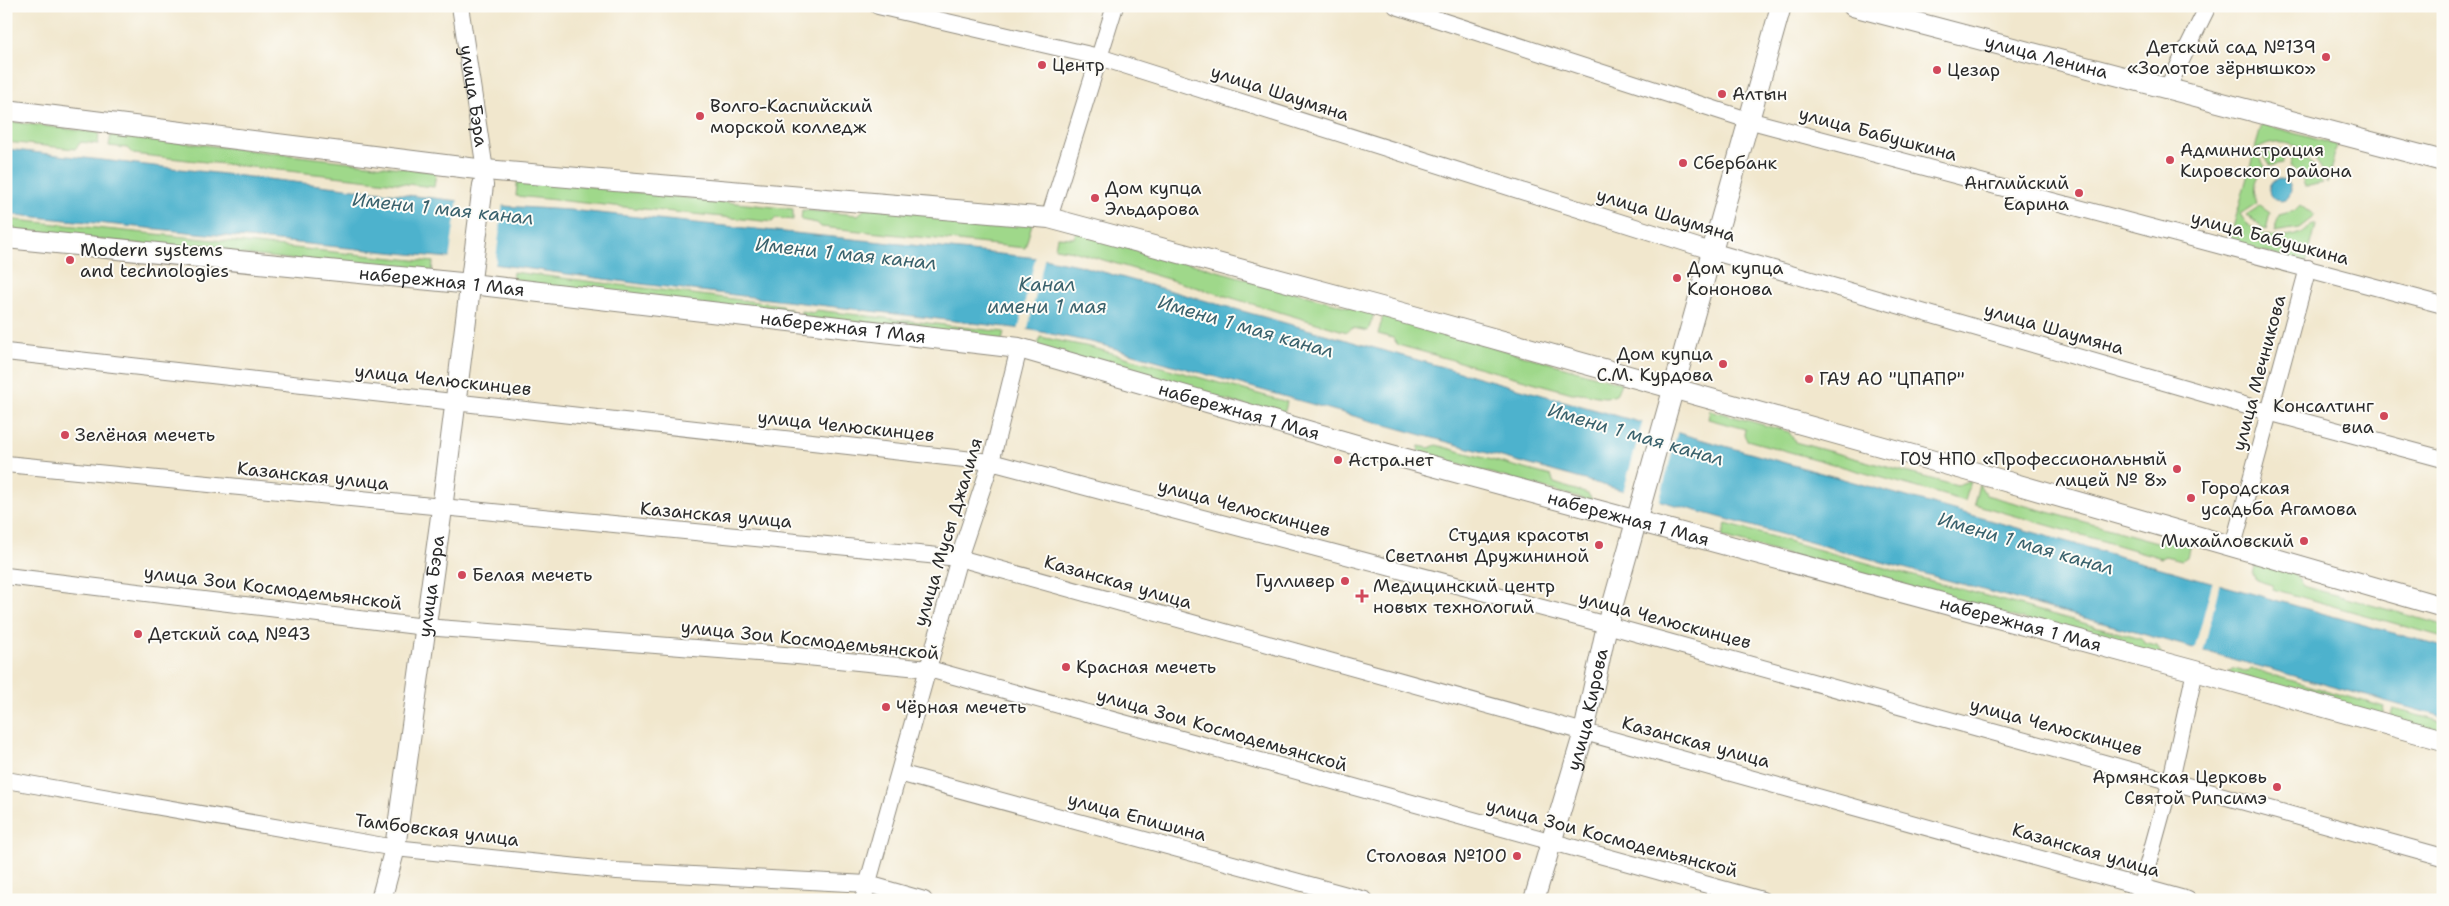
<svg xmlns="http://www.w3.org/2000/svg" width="2449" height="906" font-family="'Shantell Sans',sans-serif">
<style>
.green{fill:#9fd88a;stroke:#65825a}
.water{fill:#4eb2cd;stroke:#3c6e7c}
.pier{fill:#f1e7cd}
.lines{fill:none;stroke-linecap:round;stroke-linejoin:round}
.minor-casing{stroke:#8e897c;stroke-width:18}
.major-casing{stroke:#8e897c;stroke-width:22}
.minor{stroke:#fff;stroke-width:16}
.major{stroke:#fff;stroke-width:20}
.poi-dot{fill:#d1495b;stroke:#fdfcf7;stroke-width:2}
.labels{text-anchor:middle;stroke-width:4;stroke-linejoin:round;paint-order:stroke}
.poi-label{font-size:18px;fill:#2b2b2b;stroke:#fdfcf7;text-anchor:start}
.street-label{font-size:18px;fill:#2b2b2b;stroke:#fdfcf7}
.water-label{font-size:19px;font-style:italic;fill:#39616c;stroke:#fdfcf7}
</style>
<rect width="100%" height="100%" fill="#fdfcf7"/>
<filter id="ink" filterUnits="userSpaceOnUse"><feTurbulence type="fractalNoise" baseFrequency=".02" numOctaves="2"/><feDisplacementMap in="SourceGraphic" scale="10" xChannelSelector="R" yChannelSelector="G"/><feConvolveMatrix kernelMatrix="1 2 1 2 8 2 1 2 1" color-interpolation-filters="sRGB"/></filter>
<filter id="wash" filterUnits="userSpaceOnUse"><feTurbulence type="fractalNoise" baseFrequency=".0096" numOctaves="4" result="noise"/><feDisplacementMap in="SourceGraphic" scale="20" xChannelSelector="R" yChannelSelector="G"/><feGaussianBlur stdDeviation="1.12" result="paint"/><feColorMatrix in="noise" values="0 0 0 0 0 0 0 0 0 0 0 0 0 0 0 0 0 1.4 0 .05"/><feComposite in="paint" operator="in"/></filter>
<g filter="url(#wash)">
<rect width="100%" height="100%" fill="#f1e7cd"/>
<path class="green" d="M6,121L99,133L98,144L81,142L75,149L6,142Z
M2262,124L2337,145L2327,183C2320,152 2284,131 2256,150L2265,167C2254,178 2252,188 2257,203L2240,214C2255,240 2291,245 2312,225H2316L2306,264L2229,242Z
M111,134L436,172L434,187L133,154L127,148L109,146Z
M2286,149L2282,164L2270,166L2262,153Z
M2294,151L2313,165L2322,183L2305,187L2301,175L2290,166Z
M518,175L614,190L793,209V220L776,218L772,222L516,196Z
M2300,205L2314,216L2312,218L2299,228L2274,232L2279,215L2294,211Z
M2260,206L2270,213L2266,230L2246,215Z
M867,207L1032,224L1025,248L821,227L817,223L801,220L802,210L858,215Z
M6,219L433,262L432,274L6,230Z
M1076,232L1374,314L1368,331L1353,328L1347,332L1073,251L1055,248L1057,237L1074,238Z
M513,272L782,305L785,309H791V316L512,284Z
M816,310L1004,332L1002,341L801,317V311L813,313Z
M1383,316L1621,383L1616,395C1601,401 1588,391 1572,393L1398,345L1393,338L1378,334Z
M1040,337L1090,347L1287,402L1285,411L1279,415L1038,348Z
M1710,410L1789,432L1795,442L1957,486L1971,481L1965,501L1747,440L1744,435L1745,429L1708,419Z
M1436,445L1551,476L1554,483L1588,494L1594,502L1418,453L1419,446L1429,448Z
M1979,484L1986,495L2157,542L2171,538L2190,544L2187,557L2182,560L2166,556L2162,558L1974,504Z
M1726,524L2141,639L2145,643L2156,646L2164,658L1722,537Z
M2257,561L2292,570L2303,586L2443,625V637L2273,589L2272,585L2256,580L2253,574Z
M2235,668L2248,672L2251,669L2384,707L2381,720L2229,672Z
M2393,709L2443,722V736L2389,721Z"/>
<path class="water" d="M6,149L503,206L569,210L1048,259L1078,265L2443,647V717L1375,422L1095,343L1032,330L641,284L449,258L6,214Z
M2269 190a11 11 0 1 1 22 0a11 11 0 1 1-22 0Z"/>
<path class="pier" d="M458,197L503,204L495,267L449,261Z
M1036,255L1045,256L1027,332L1018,331Z
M1643,420L1678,430L1659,503L1623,493Z
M2213,580L2220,582L2203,653L2194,651Z"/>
</g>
<g filter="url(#ink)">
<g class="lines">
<defs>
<g id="minor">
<path id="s1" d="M460,6L485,170L484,182"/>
<path d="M878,6L1099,57L1711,251L2268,412L2443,459"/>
<path d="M1396,6L1748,120L2443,305"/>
<path d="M2167,89L2208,6"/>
<path d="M1049,218L1115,6"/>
<path d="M6,352L991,462L1607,625L2443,857"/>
<path d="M6,464L959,558L2188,900"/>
<path d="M2233,546L2308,268"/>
<path d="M6,576L425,627L797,656L929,669L1762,900"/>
<path d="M899,773L1365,900"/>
<path d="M6,780L395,848L617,871L868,884L924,900"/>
<path d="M863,900L959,558L991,462L1019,348"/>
<path d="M2138,900L2171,780L2195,671"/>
</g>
<g id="major">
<path id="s2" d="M1853,6L2443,161"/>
<path d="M6,110L485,170L1049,218L1381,307L1977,473L2443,607"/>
<path id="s3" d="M6,238L471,284L1019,348L1388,454L2195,671L2443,740"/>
<path id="s4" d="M381,900L395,848L442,509L483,185"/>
<path id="s5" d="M1534,900L1584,732L1607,625L1781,6"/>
</g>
</defs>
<use href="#minor" class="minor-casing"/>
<use href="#major" class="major-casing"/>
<use href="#minor" class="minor"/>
<use href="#major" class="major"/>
</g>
</g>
<g class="poi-dot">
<circle cx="2326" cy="57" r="5"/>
<circle cx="1042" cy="65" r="5"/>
<circle cx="1937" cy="70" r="5"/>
<circle cx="1722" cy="94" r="5"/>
<circle cx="700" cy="116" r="5"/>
<circle cx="2170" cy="160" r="5"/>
<circle cx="1683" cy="163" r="5"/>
<circle cx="2079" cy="193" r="5"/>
<circle cx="1095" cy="198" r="5"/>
<circle cx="70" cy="260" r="5"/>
<circle cx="1677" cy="278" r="5"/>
<circle cx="1723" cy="364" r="5"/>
<circle cx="1809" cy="379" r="5"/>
<circle cx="2384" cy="416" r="5"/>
<circle cx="65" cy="435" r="5"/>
<circle cx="1338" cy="460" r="5"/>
<circle cx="2177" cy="469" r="5"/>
<circle cx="2191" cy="498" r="5"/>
<circle cx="2304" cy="541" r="5"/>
<circle cx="1599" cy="545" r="5"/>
<circle cx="462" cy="575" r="5"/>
<circle cx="1345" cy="581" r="5"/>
<path d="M1359.5 588.5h5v5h5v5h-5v5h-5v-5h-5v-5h5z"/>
<circle cx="138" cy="634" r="5"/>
<circle cx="1066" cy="667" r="5"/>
<circle cx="886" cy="707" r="5"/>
<circle cx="2277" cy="787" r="5"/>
<circle cx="1517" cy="856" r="5"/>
</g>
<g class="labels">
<g class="poi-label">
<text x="2316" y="53" text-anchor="end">Детский сад №139<tspan x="2316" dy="21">«Золотое зёрнышко»</tspan></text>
<text x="1052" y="71">Центр</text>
<text x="1947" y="76">Цезар</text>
<text x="1732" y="100">Алтын</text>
<text x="710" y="112">Волго-Каспийский<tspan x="710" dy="21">морской колледж</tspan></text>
<text x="2180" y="156">Администрация<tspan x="2180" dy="21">Кировского района</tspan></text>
<text x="1693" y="169">Сбербанк</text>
<text x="2069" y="189" text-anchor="end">Английский<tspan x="2069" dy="21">Еарина</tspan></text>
<text x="1105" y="194">Дом купца<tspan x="1105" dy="21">Эльдарова</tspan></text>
<text x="80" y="256">Modern systems<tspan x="80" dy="21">and technologies</tspan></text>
<text x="1687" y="274">Дом купца<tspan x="1687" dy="21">Кононова</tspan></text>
<text x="1713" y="360" text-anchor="end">Дом купца<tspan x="1713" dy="21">С.М. Курдова</tspan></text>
<text x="1819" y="385">ГАУ АО "ЦПАПР"</text>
<text x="2374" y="412" text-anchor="end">Консалтинг<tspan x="2374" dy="21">виа</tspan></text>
<text x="75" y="441">Зелёная мечеть</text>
<text x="2167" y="465" text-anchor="end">ГОУ НПО «Профессиональный<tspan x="2167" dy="21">лицей № 8»</tspan></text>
<text x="1348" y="466">Астра.нет</text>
<text x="2201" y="494">Городская<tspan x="2201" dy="21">усадьба Агамова</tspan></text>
<text x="1589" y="541" text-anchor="end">Студия красоты<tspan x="1589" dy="21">Светланы Дружининой</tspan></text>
<text x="2294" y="547" text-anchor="end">Михайловский</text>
<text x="472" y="581">Белая мечеть</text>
<text x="1335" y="587" text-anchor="end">Гулливер</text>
<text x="1373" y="592">Медицинский центр<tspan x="1373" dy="21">новых технологий</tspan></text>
<text x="148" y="640">Детский сад №43</text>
<text x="1076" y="673">Красная мечеть</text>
<text x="896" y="713">Чёрная мечеть</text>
<text x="2267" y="783" text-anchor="end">Армянская Церковь<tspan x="2267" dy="21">Святой Рипсимэ</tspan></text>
<text x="1507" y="862" text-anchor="end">Столовая №100</text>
</g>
<g class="street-label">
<text dy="6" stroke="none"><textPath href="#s2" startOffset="200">улица Ленина</textPath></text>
<text transform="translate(1280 93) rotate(18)" y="6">улица Шаумяна</text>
<text dy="6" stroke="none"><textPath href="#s1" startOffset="91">улица Бэра</textPath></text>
<text transform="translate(1878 134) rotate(15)" y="6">улица Бабушкина</text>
<text transform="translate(1666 215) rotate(17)" y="6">улица Шаумяна</text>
<text transform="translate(2270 238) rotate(15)" y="6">улица Бабушкина</text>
<text dy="6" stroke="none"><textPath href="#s3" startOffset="438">набережная 1 Мая</textPath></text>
<text dy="6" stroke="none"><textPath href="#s3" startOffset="842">набережная 1 Мая</textPath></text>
<text transform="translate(2054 329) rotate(16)" y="6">улица Шаумяна</text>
<text transform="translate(2259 373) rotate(-75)" y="6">улица Мечникова</text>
<text transform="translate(443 380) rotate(6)" y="6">улица Челюскинцев</text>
<text dy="6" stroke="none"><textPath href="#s3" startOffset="1248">набережная 1 Мая</textPath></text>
<text transform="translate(846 426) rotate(6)" y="6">улица Челюскинцев</text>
<text transform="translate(313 476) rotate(6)" y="6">Казанская улица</text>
<text transform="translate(1244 508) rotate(15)" y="6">улица Челюскинцев</text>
<text transform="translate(716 515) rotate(5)" y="6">Казанская улица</text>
<text dy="6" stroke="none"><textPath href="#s3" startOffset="1652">набережная 1 Мая</textPath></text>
<text transform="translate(948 532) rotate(-73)" y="6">улица Мусы Джалиля</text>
<text transform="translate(1118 582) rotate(16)" y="6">Казанская улица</text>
<text dy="6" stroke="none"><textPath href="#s4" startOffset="318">улица Бэра</textPath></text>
<text transform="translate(273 588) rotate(7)" y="6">улица Зои Космодемьянской</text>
<text transform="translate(1665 620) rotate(15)" y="6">улица Челюскинцев</text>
<text dy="6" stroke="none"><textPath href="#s3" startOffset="2058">набережная 1 Мая</textPath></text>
<text transform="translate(810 640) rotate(6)" y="6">улица Зои Космодемьянской</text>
<text dy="6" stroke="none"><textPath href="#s5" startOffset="198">улица Кирова</textPath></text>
<text transform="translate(2056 727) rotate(15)" y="6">улица Челюскинцев</text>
<text transform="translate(1222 730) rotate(16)" y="6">улица Зои Космодемьянской</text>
<text transform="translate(1696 742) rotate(15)" y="6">Казанская улица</text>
<text transform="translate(1137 817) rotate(15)" y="6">улица Епишина</text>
<text transform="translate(437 830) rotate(7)" y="6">Тамбовская улица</text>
<text transform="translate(1612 838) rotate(15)" y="6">улица Зои Космодемьянской</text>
<text transform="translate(2086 850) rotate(16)" y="6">Казанская улица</text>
</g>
<g class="water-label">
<text transform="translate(443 208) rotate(6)" y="7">Имени 1 мая канал</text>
<text transform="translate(846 253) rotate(6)" y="7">Имени 1 мая канал</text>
<text x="1047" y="291">Канал<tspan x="1047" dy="22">имени 1 мая</tspan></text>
<text transform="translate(1246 326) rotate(16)" y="7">Имени 1 мая канал</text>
<text transform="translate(1636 434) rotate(16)" y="7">Имени 1 мая канал</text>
<text transform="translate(2026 543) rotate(16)" y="7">Имени 1 мая канал</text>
</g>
</g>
<rect width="2449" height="906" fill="none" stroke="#fdfcf7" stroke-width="25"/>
</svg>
